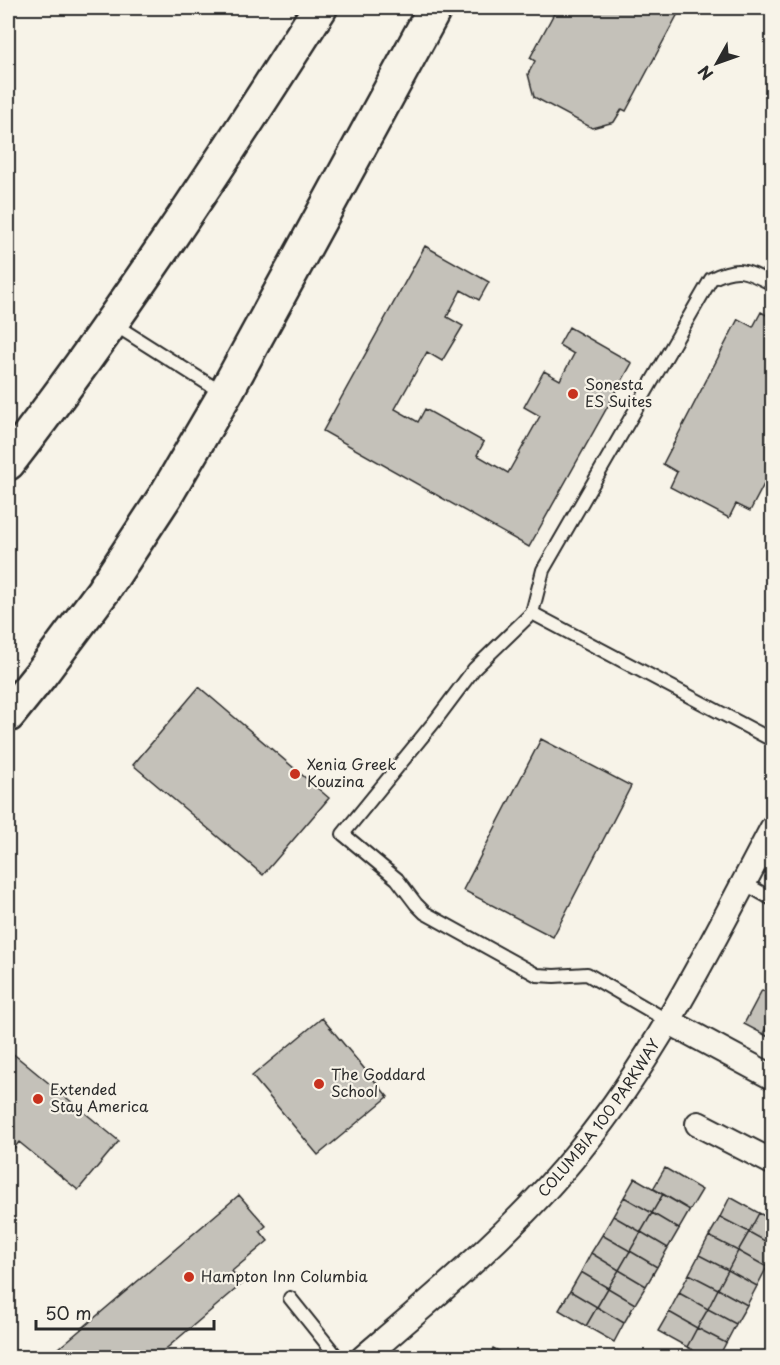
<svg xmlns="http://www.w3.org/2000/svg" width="780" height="1365" font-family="'Playpen Sans',sans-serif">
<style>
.building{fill:#c4c1b9;stroke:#2b2b2b;stroke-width:1.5}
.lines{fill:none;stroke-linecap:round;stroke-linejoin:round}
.lane-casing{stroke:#2b2b2b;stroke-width:16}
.street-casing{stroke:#2b2b2b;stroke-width:28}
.highway-casing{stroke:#2b2b2b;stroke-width:38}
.lane{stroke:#f7f3e8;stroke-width:12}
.street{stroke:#f7f3e8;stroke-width:24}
.highway{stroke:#f7f3e8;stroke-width:33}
.poi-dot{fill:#c8321e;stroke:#f7f3e8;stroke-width:2}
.labels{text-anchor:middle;stroke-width:4.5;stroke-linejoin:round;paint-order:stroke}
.poi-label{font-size:15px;fill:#2b2b2b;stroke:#f7f3e8;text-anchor:start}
.street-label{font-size:15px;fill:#2b2b2b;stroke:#f7f3e8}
</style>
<rect width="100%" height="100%" fill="#f7f3e8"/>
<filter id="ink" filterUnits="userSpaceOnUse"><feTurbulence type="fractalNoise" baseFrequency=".0167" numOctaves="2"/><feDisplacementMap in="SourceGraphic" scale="12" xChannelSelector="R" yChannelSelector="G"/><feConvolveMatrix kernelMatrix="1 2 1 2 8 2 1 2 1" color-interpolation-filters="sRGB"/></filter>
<g filter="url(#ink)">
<path class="building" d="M557,8H681L626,111L622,109L614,122L592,128L534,97L528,74L535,61L530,58Z
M425,246L489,282L479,300L461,290L447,317L463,326L442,361L427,352L395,409L418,422L425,409L484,442L477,455L508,473L540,416L524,407L544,371L560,380L574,354L559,345L569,327L632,363L529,547L323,431Z
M761,312L772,318V469L750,511L736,504L729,518L670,487L677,472L663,464L738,319L753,327Z
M199,687L329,798L263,875L133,765Z
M541,739L631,786L553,937L463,890Z
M762,990L772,996V1016L763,1034L744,1024Z
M772,1016V1039L763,1034Z
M322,1018L388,1097L318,1155L252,1076Z
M11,1052L119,1141L78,1190L19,1142L8,1156V1057Z
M665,1168L702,1190L690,1210L653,1189Z
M635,1178L663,1194L652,1213L624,1197Z
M663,1194L690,1210L679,1229L652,1213Z
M239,1195L266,1226L260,1231L268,1241L232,1271L242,1284L155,1358H67L59,1348Z
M624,1197L652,1213L641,1232L613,1216Z
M730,1197L759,1213L749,1232L720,1217Z
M652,1213L679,1229L668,1248L641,1232Z
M759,1213L772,1220V1245L749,1232Z
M613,1216L641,1232L630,1251L602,1235Z
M720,1217L749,1232L738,1251L709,1236Z
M641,1232L668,1248L657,1267L630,1251Z
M749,1232L772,1245V1256L767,1267L738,1251Z
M602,1235L630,1251L619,1270L591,1253Z
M709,1236L738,1251L728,1270L699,1255Z
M630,1251L657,1267L646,1286L619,1270Z
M738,1251L767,1267L757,1286L728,1270Z
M591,1253L619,1270L608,1288L581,1272Z
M699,1255L728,1270L718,1289L689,1274Z
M619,1270L646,1286L635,1304L608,1288Z
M728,1270L757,1286L747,1305L718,1289Z
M581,1272L608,1288L597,1307L570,1291Z
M689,1274L718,1289L708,1309L679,1293Z
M608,1288L635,1304L624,1323L597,1307Z
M718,1289L747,1305L736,1324L708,1309Z
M570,1291L597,1307L586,1326L559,1310Z
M679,1293L708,1309L697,1328L669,1312Z
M597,1307L624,1323L614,1342L586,1326Z
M708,1309L736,1324L726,1343L697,1328Z
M669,1312L697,1328L687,1347L658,1331Z
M697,1328L726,1343L718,1358H707L687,1347Z
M493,1348L511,1358H489Z"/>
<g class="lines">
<defs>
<path id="lane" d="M112,323L224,394
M532,613L543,570L711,279C739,265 747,271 772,284
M744,883L772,899
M668,1021L587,974L554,976L537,975L425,913L416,904L397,879L343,834L435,721L474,669L532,613L772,740
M290,1298L338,1358"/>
<g id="street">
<path d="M668,1021L772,1077"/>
<path d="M698,1124L772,1162"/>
<path id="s1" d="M363,1358C439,1293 516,1229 579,1151C658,1054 714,939 772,829"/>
</g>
<path id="highway" d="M8,463C120,318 221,163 320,8
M8,715L41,674L103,591L166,495L225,394L435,8"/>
</defs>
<use href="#lane" class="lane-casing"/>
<use href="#street" class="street-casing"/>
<use href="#highway" class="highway-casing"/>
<use href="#lane" class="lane"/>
<use href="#street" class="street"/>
<use href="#highway" class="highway"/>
</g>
</g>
<g class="poi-dot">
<circle cx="573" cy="394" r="6"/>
<circle cx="295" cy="774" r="6"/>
<circle cx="319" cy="1084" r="6"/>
<circle cx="38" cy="1099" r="6"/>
<circle cx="189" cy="1277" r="6"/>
</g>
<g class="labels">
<g class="poi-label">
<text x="585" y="390">Sonesta<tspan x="585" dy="17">ES Suites</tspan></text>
<text x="307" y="770">Xenia Greek<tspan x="307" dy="17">Kouzina</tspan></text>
<text x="331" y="1080">The Goddard<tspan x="331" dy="17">School</tspan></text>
<text x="50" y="1095">Extended<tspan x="50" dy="17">Stay America</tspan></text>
<text x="201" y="1282">Hampton Inn Columbia</text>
</g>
<g class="street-label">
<text dy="5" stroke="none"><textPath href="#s1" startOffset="338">COLUMBIA 100 PARKWAY</textPath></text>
</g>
</g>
<rect width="780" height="1365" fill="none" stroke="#f7f3e8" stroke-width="30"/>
<rect x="15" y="15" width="750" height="1335" fill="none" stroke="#2b2b2b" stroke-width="2" filter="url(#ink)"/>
<g transform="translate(717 63) rotate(230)" stroke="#f7f3e8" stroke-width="4.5" paint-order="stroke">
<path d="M0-4.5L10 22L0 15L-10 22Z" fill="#2b2b2b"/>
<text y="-9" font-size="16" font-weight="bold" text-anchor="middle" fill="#2b2b2b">N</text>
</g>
<path d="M36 1320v9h178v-9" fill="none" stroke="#2b2b2b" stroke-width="3"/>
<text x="45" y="1320" font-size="18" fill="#2b2b2b" stroke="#f7f3e8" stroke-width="4.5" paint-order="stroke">50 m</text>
</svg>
